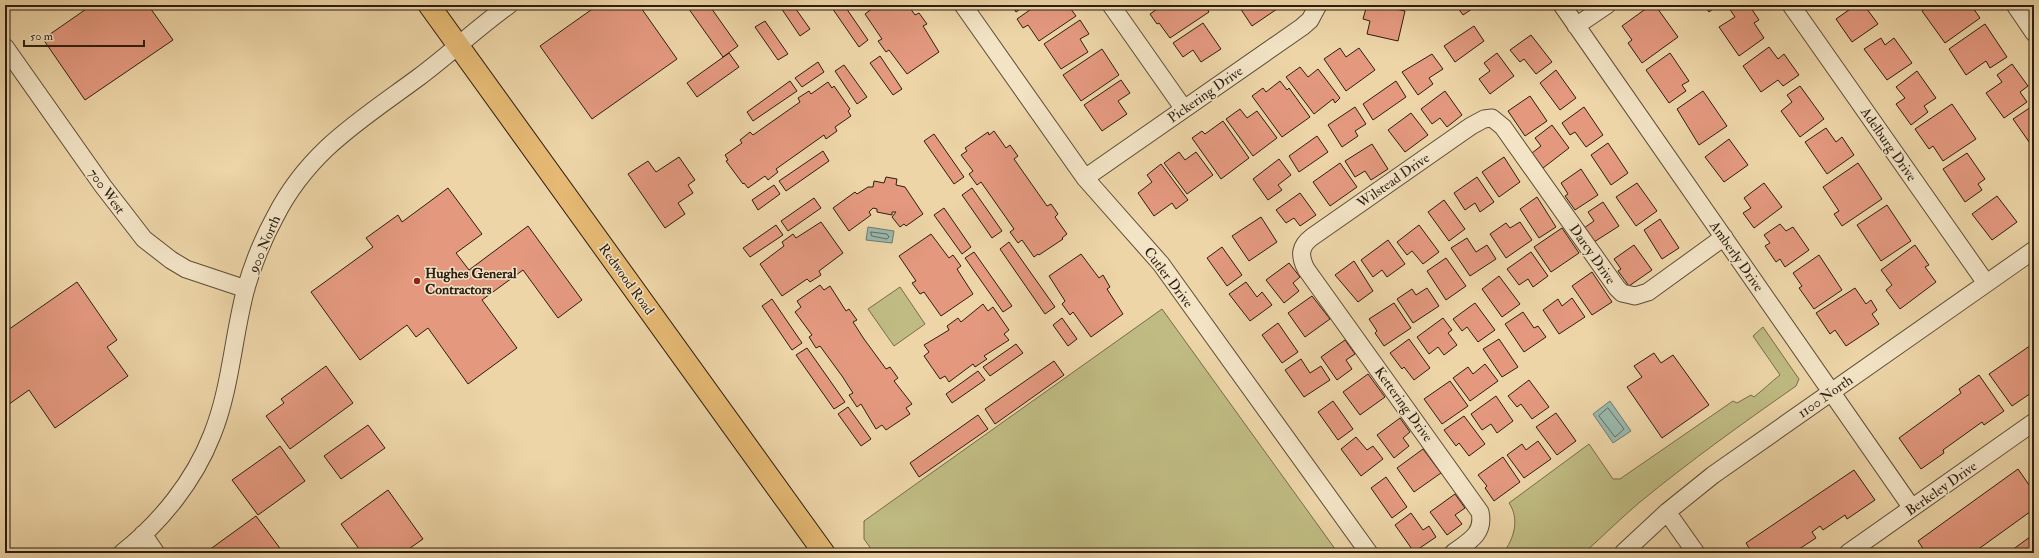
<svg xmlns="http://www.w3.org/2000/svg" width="2039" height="558" font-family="'IM FELL Double Pica',serif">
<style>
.green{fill:#bfbb82;stroke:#766c4a}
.water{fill:#9ab8ad;stroke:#6e7a6f}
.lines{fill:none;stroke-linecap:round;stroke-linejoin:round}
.shore{stroke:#646b5f;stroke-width:1}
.building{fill:#e4997f;stroke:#2d1e11}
.minor-casing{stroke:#5d4c36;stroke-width:19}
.major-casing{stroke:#2d1e11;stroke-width:23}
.minor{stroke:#f3e4c6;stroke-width:17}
.major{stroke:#e6ba74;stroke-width:21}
.poi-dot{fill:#8f2418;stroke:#f3e4c6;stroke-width:1.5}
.labels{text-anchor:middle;stroke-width:3;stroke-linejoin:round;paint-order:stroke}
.street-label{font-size:14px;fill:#2d1e11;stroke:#f3e4c6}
.poi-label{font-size:14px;font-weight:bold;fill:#2d1e11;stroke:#f3e4c6;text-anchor:start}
</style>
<rect width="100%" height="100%" fill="#edd5a7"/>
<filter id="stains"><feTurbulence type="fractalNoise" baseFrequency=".005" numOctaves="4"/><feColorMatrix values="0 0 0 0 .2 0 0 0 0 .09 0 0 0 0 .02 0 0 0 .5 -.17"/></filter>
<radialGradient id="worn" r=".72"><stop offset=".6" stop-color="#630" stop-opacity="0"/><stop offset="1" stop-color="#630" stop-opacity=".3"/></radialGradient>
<path class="green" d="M900,287L925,324L894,346L868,309Z
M1162,309L1338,553H874L864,539V521Z
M1763,327L1799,379L1796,386C1743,423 1690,461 1640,502C1621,518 1603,536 1584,553H1503C1514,539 1520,519 1509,503L1589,444L1613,479H1620L1733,401L1737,403L1751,395L1754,397C1764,389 1771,382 1780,375L1753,336Z"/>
<path class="water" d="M868,227L894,231L892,243L866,240Z
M1610,401L1631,431L1613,443L1593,414Z"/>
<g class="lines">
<path class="shore" d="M871,232L887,234L889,237L887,239L872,236Z
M1608,408L1624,429L1615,437L1599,416Z"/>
</g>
<path class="building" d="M92,5H148L173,40L85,100L43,39Z
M598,5H639L677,59L592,119L540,46Z
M686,5H709L738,46L723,57Z
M779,5H793L810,29L800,36Z
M830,5H844L868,40L859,47Z
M877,5H908L915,15L919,13L927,24L923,26L939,52L907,74L889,50L886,52L878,41L882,39L865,14Z
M1012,5H1026L1016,12Z
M1037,5H1052L1055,9L1062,5H1068L1076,16L1039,41L1028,25L1023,28L1017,19Z
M1163,5H1205L1209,12L1170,38L1159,23L1157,24L1150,14Z
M1238,5H1274L1277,9L1252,26Z
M1367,5H1378L1405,11L1398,41L1367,34L1370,21L1363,19Z
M1456,5H1478L1463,15Z
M1651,5H1655L1678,37L1642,63L1628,43L1632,40L1622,26Z
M1704,5H1718L1709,12Z
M1734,5H1749L1759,20L1754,23L1764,38L1739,56L1719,27L1735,17L1729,8Z
M1856,5H1864L1878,24L1852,42L1836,19Z
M1930,5H1971L1980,18L1945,43L1922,11Z
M1080,20L1089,34L1080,39L1088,52L1061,69L1044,44Z
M765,21L788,54L778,60L755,27Z
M1203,23L1221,49L1201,62L1193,50L1183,57L1173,43Z
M1985,24L2007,57L1990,68L1986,61L1966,75L1949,49Z
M1474,26L1484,41L1455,62L1444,46Z
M1531,35L1552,62L1536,74L1524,59L1520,62L1510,50Z
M1881,38L1885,45L1894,38L1912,63L1887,80L1864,49Z
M1769,47L1778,59L1784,54L1799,75L1783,86L1778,80L1761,92L1743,66Z
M1340,48L1346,57L1359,48L1375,70L1346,91L1324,59Z
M1102,49L1119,75L1081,101L1063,75Z
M729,53L739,67L697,97L687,83Z
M1497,53L1514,76L1490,94L1479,79L1490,71L1484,63Z
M1670,53L1689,81L1682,85L1686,91L1669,103L1646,70Z
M1432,54L1443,69L1429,78L1433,84L1418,95L1402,72Z
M880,56L902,89L893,95L870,63Z
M818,62L824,72L802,87L795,78Z
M2012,64L2028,86L2020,92L2027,102L2004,118L1986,93L2002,82L1997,75Z
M844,65L867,97L857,104L835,71Z
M1300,67L1308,77L1318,69L1340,98L1335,103L1333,99L1314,114L1286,77Z
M1556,70L1576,98L1560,110L1540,83Z
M1917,71L1936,98L1924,106L1928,112L1911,125L1896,104L1905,98L1896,87Z
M1121,80L1130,93L1118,101L1127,114L1102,131L1084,105Z
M790,81L797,91L753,121L747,112Z
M1280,81L1287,90L1289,88L1310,117L1282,137L1252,96L1263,88L1266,92Z
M1396,81L1406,97L1373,120L1363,104Z
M828,82L832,88L834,86L850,109L848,111L851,116L835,127L837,131L826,139L824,135L776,169L778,172L768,180L765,176L748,188L744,183L743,184L726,161L728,160L725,155L742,143L740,140L750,132L753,135L800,102L798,98L809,91L811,94Z
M1800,86L1824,119L1800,137L1781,111L1792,102L1787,95Z
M1445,91L1462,115L1447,127L1440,118L1432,124L1421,109Z
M1703,91L1727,126L1699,145L1677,109Z
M1530,96L1547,121L1525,136L1508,111Z
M1952,104L1976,139L1943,161L1933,146L1929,149L1915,129Z
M2034,105V149L2013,119Z
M1355,107L1366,124L1355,131L1358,136L1342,147L1328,125Z
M1584,107L1603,135L1586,147L1575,132L1570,135L1562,123Z
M1240,109L1247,118L1257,111L1277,138L1253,156L1226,119Z
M1411,113L1428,135L1405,152L1388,130Z
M1223,121L1249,158L1221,179L1192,138L1202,131L1205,134Z
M1552,125L1569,148L1543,168L1532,153L1541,146L1535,138Z
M1826,128L1836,142L1842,137L1854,155L1827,174L1805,142Z
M994,131L1006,148L1010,145L1018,156L1014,159L1047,206L1051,204L1058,214L1055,217L1067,234L1062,238L1063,239L1039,255L1038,254L1034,257L1022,240L1018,243L1010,232L1014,229L981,182L977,185L969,174L973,171L961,155L967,151L965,148L988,132L989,135Z
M934,134L964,177L954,184L924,141Z
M1317,136L1328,152L1299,172L1289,156Z
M1729,139L1748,165L1724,182L1705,157Z
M1608,143L1628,173L1611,185L1591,155Z
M1372,144L1388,169L1371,180L1365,171L1355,177L1345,161Z
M823,151L829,161L786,191L779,181Z
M1179,152L1185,160L1196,152L1213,175L1187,194L1164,163Z
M1967,153L1985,179L1978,184L1982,190L1965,202L1943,169Z
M679,157L695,180L688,185L693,193L678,203L685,214L665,228L628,174L648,161L656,172Z
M1504,157L1520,182L1499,197L1482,172Z
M1279,159L1291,175L1278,185L1282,190L1268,200L1253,179Z
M1340,163L1357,187L1330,206L1313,182Z
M1858,163L1882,199L1842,226L1834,214L1839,211L1823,187Z
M1161,164L1188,200L1176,209L1172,203L1154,216L1138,193L1152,182L1147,175Z
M1581,169L1598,195L1575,210L1565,196L1568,194L1561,183Z
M886,177L897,179L896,185L905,187L923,214L906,226L904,224L900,227L892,217L896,212H892V215L877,212V209L873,208L869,212L871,215L849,231L833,208L855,192L857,194L868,187H873L874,181L884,183Z
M1477,177L1494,202L1480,212L1475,203L1465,210L1454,193Z
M1637,183L1657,211L1636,226L1616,197Z
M1764,183L1782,207L1754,228L1743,213L1751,208L1744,198Z
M774,185L780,194L758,210L752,200Z
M448,188L482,234L456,253L469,270L528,226L582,300L558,318L523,270L482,300L517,348L468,384L428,328L416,337L407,325L360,360L311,292L373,247L366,238L398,215L402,222Z
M972,188L1002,231L992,238L962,195Z
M1300,193L1316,215L1300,226L1294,218L1286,223L1276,210Z
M1997,196L2017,222L1992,240L1972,214Z
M1537,197L1556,227L1539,238L1520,209Z
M814,198L821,208L788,231L781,221Z
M1444,200L1465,229L1449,241L1428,212Z
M1603,202L1619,226L1594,242L1584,228L1594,221L1588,212Z
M1887,205L1911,241L1881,261L1857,225Z
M944,208L971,247L962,254L934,215Z
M1261,217L1277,242L1249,261L1232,236Z
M1660,219L1679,248L1662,259L1644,230Z
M821,222L843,253L819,271L821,275L810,282L807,279L782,296L760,264L784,246L782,242L793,234L796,238Z
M1520,222L1532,240L1506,258L1490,234L1506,223L1510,228Z
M1780,224L1786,231L1793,227L1809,250L1785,267L1780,259L1776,262L1765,246L1770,243L1764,235Z
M776,225L783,235L750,257L743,248Z
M1419,225L1439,252L1423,264L1412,251L1407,255L1397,242Z
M1562,228L1579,253L1551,272L1534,247Z
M931,234L949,258L953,255L961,266L957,269L973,294L941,316L924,292L920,294L912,283L916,281L899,256Z
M1467,238L1476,252L1487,245L1496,259L1470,276L1451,248Z
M1388,240L1405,264L1387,277L1382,270L1373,277L1361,260Z
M1009,242L1055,307L1045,314L1000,249Z
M1634,245L1652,270L1629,286L1618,271L1621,269L1614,259Z
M1915,245L1929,265L1925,267L1936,282L1900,309L1886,290L1892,285L1881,270Z
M1222,247L1242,275L1227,286L1207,258Z
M974,252L1012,306L1003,312L965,258Z
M1531,252L1548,276L1533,287L1528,279L1519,285L1507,269Z
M1081,254L1099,278L1103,275L1110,287L1107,289L1123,314L1091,337L1073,312L1070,315L1062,304L1065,301L1049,276Z
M1819,255L1842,290L1814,309L1799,288L1802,286L1793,273Z
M1446,258L1466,286L1446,300L1427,271Z
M1354,261L1373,291L1358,302L1335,275Z
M1289,263L1300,277L1293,283L1299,291L1284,303L1266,280Z
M1592,272L1612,302L1592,315L1572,286Z
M1499,276L1520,304L1502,317L1482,289Z
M77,282L117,340L107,347L128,376L55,428L29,390L5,407V332Z
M1246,282L1257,297L1262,292L1272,305L1250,321L1229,294Z
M820,285L824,290L830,286L846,311L849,309L857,320L853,322L864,339L886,369L890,367L898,378L894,381L912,404L906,408L910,414L886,430L882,425L876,429L861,404L857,407L849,395L853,393L842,376L820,346L816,348L809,337L812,335L795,312L801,307L797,301Z
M1427,288L1439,306L1413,323L1397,299L1412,289L1416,295Z
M1855,288L1866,304L1871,300L1877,310L1872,314L1879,324L1846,346L1835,330L1830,334L1816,313Z
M1312,296L1330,319L1305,337L1288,313Z
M1572,298L1585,317L1559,334L1543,310L1558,299L1562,306Z
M772,299L802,343L792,350L762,306Z
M1394,303L1411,328L1384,346L1375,333L1377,331L1369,319Z
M1475,303L1495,330L1478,342L1467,327L1462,331L1453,319Z
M983,304L988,311L993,307L1009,330L1004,334L1009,340L984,356L987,359L975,367L973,364L949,382L945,376L940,379L924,356L929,352L924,345L949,330L947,326L958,318L961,322Z
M1523,312L1534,328L1538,326L1546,337L1524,352L1505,324Z
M1062,318L1077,339L1068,346L1053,325Z
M1443,318L1452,330L1448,333L1457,345L1444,355L1438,347L1429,354L1417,337Z
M1278,323L1298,352L1282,363L1262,335Z
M1409,339L1430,368L1414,380L1404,367L1402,369L1390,353Z
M1499,339L1518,367L1502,377L1483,349Z
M1345,340L1355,354L1346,360L1352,369L1337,380L1321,357Z
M2034,343V382L2031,384L2034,391L2012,406L1989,374Z
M1016,344L1023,353L990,376L983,367Z
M807,348L845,402L834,409L796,355Z
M1654,353L1661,363L1673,355L1709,405L1662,438L1627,387L1642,377L1634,366Z
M1301,359L1310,373L1321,366L1330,380L1304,397L1285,370Z
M1054,361L1064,375L995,424L985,409Z
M1485,364L1498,381L1470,401L1453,378L1468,367L1473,374Z
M326,366L353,403L290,449L266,416L284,403L281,399Z
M978,371L985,380L952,403L946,394Z
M1368,374L1385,397L1360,415L1343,392Z
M1979,375L2004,411L1984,425L1982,422L1943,450L1944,453L1921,469L1899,438L1961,393L1959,389Z
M1529,380L1549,407L1532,419L1521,404L1517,407L1508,396Z
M1450,381L1468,406L1442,424L1424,399Z
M1496,396L1513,421L1497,433L1491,424L1482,430L1471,414Z
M1333,401L1353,429L1338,440L1318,412Z
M848,407L871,439L861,446L838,414Z
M1556,413L1576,441L1557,455L1536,427Z
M978,415L988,429L919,477L910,463Z
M1464,416L1485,444L1469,456L1459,443L1456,446L1444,430Z
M1400,418L1410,432L1403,438L1409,446L1394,458L1377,435Z
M368,425L385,448L341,479L324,456Z
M1356,437L1367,450L1373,446L1383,459L1361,476L1341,449Z
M1538,441L1551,459L1524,478L1507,455L1522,444L1526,450Z
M280,446L305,481L258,515L232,480Z
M1423,449L1441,473L1414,492L1397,468Z
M1503,457L1520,482L1494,501L1485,488L1487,486L1478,475Z
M2018,469L2034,492V509L1973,553H1926L1918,541Z
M1854,470L1875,500L1847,519L1845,515L1823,530L1820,526L1812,532L1816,538L1793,553H1752L1746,543Z
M1386,477L1407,507L1392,518L1371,488Z
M388,490L423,539L403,553H362L341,524Z
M1455,494L1465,508L1455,515L1462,524L1447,535L1430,512Z
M1411,513L1423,530L1429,526L1436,537L1414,552L1395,525Z
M256,516L282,551L279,553H211L209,550Z
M2034,534V553H2008Z"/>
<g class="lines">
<defs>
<path id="minor" d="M963,5L1085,178L1161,264L1369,553
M1111,5L1184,109
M1562,5L1912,508
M1791,5L1986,283
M2015,5L2034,33
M1576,26L1607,5
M5,47L103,186L144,239L171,260L186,269L246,289
M1085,178L1302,27L1310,20L1318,5
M1667,512L1696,553
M143,534L156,553
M122,553C161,522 194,481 212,435C231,388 233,336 246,288C253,264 263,239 275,217C309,150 361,120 419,77C450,54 478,27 509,5
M1453,553C1468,542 1485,534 1480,512L1306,269C1299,255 1300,246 1312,237L1471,126L1484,119L1492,118L1503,127L1617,288L1622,293L1635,296L1648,292L1724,237
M1623,553L1667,512L1713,475L2034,250
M1848,553L2034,422"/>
<path id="major" d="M429,5L824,553"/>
</defs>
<use href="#minor" class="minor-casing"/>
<use href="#major" class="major-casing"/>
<use href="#minor" class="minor"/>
<use href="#major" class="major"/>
</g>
<circle class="poi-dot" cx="417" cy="281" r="4"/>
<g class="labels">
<g class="street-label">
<text transform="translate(1205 94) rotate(-35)" y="5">Pickering Drive</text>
<text transform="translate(1889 144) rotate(55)" y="5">Adelburg Drive</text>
<text transform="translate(1393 180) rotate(-35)" y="5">Wilstead Drive</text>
<text transform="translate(107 191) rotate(54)" y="5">700 West</text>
<text transform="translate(264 244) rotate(-67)" y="5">900 North</text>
<text transform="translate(1593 254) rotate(55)" y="5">Darcy Drive</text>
<text transform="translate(1737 256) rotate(55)" y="5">Amberly Drive</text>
<text transform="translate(1169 277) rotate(53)" y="5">Cutler Drive</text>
<text transform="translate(627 279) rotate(54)" y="5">Redwood Road</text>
<text transform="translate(1825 396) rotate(-35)" y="5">1100 North</text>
<text transform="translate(1404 404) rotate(54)" y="5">Kettering Drive</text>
<text transform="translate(1941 488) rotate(-35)" y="5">Berkeley Drive</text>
</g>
<g class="poi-label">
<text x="425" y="278">Hughes General<tspan x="425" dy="16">Contractors</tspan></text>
</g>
</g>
<rect width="2039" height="558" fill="none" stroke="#edd5a7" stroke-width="20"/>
<rect x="6" y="6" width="2027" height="546" fill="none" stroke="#2d1e11" stroke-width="2"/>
<rect x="10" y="10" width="2019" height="538" fill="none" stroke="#2d1e11"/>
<path d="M24 40v6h120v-6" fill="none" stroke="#2d1e11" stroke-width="2"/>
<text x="30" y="40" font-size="12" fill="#2d1e11" stroke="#f3e4c6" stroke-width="3" paint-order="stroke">50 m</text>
<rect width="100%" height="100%" filter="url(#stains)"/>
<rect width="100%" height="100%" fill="url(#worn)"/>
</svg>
